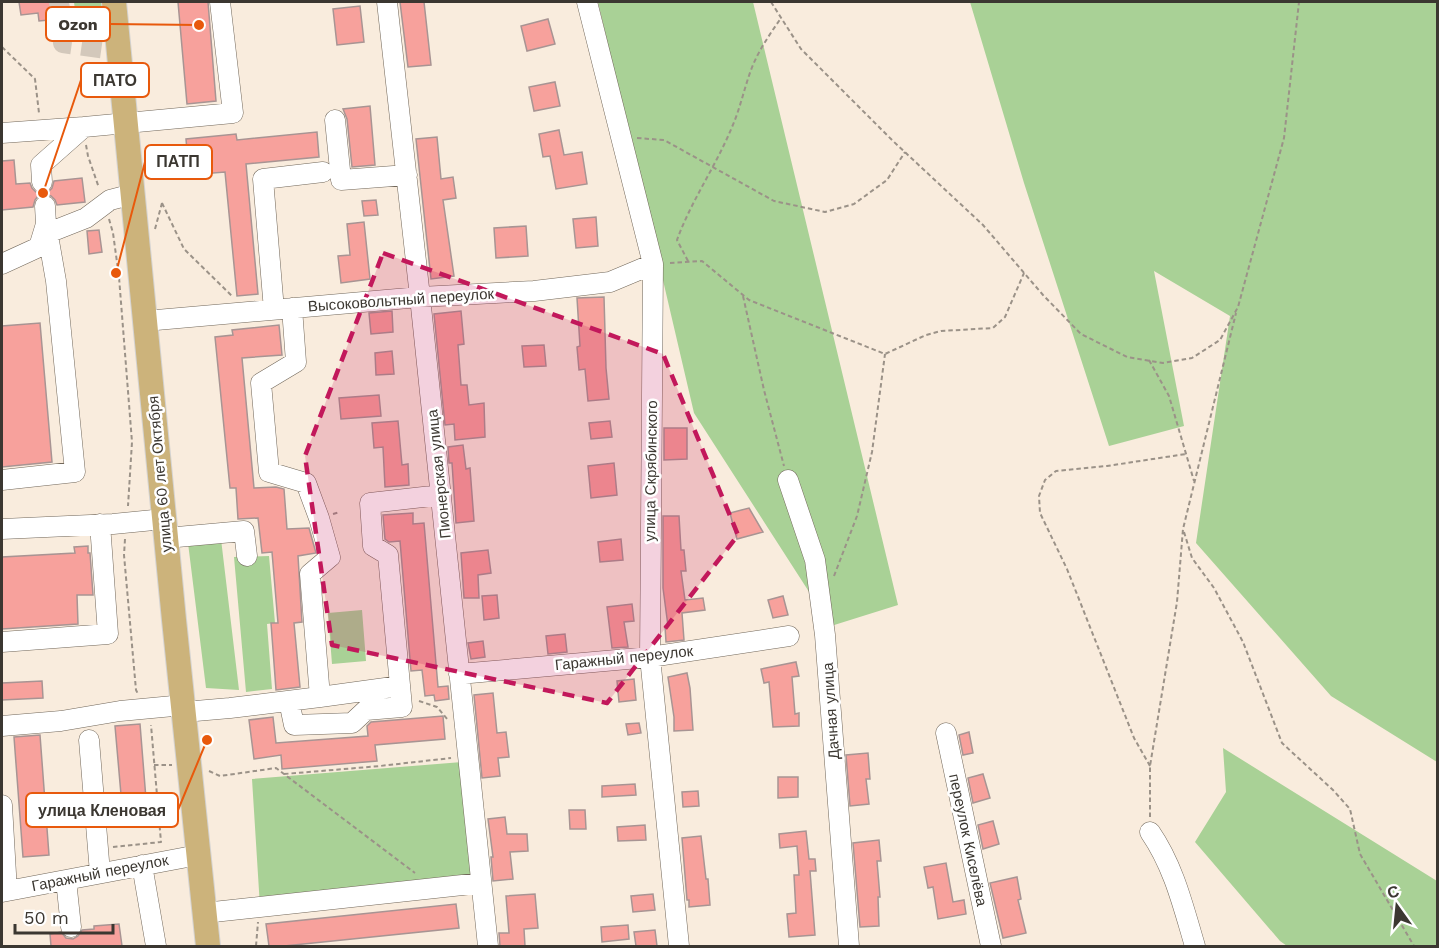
<svg xmlns="http://www.w3.org/2000/svg" width="1439" height="948" font-family="'Work Sans',sans-serif">
<style>
.green{fill:#a9d196}
.building{fill:#f7a19c;stroke:#a89493;stroke-width:1.5}
.lines{fill:none;stroke-linecap:round;stroke-linejoin:round}
.minor-tunnel{stroke:#d3c8bb;stroke-width:20;stroke-dasharray:20 10;stroke-linecap:butt}
.minor-casing{stroke:#71675a;stroke-width:21}
.major-casing{stroke:#d4d3d2;stroke-width:26}
.path{stroke:#9b9288;stroke-width:2;stroke-dasharray:4.5 3;stroke-linecap:butt}
.minor{stroke:#fff;stroke-width:20}
.major{stroke:#ccb37b;stroke-width:24}
.marked{fill:#c2185b;fill-opacity:0.2;stroke:#c2185b;stroke-width:4.5;stroke-dasharray:12 8;stroke-linejoin:round}
.labels{text-anchor:middle;stroke-width:5;stroke-linejoin:round;paint-order:stroke}
.street-label{font-size:15px;fill:#3b3731;stroke:#fff}
.leader{fill:none;stroke:#e8590c;stroke-width:2}
.callout-dot{fill:#e8590c;stroke:#fff;stroke-width:2}
.callout{fill:#fff;stroke:#e8590c;stroke-width:2}
.callout-label{font-size:16px;text-anchor:middle;font-weight:bold;fill:#3b3731}
</style>
<rect width="100%" height="100%" fill="#f9ecdd"/>
<path class="green" d="M74,2H103C106,24 111,35 85,42L78,35Z
M598,2H753L898,605L831,626L694,413Z
M970,2H1437V762L1331,696L1196,543L1230,316L1154,271L1184,426L1109,446L1024,183Z
M221,539L239,690L206,688L188,543Z
M269,556L275,623L267,624L272,689L246,692L234,557Z
M362,610L366,661L332,664L328,613Z
M1223,748L1437,881V946H1287L1280,941L1195,842L1226,792Z
M462,762L481,883L260,907L252,779Z"/>
<path class="building" d="M19,2H68L70,18L39,21L38,13L21,15Z
M178,2H208L216,101L187,104Z
M400,2H424L431,65L408,67Z
M360,6L364,42L337,45L333,9Z
M548,19L555,44L527,51L521,26Z
M555,82L560,106L534,111L529,87Z
M370,106L375,165L352,167L347,119L343,109Z
M559,130L564,155L582,152L587,184L556,189L550,156L543,157L539,134Z
M317,132L319,157L246,164L258,294L237,296L225,172L189,175L186,139L236,134L237,140Z
M437,137L441,179L453,177L456,198L443,200L454,276L431,279L416,139Z
M14,160L16,184L30,183L32,188L36,192L43,194L48,192L52,188L54,181L82,178L85,202L57,205L55,200L51,196L44,194L38,196L35,200L33,207L2,210V161Z
M376,200L378,215L364,216L362,201Z
M596,217L598,246L576,248L573,219Z
M364,222L370,279L341,283L338,256L350,255L347,224Z
M526,226L528,256L496,258L494,228Z
M99,230L102,252L89,254L87,231Z
M604,297L606,368L609,399L588,401L585,369L579,370L577,347L580,346L577,298Z
M392,311L393,332L371,334L369,313Z
M461,311L464,344L458,345L461,385H467L469,405L484,403L485,437L455,440L454,424L445,425L434,314Z
M40,323L52,462L2,467V326Z
M279,325L282,355L242,358L254,488L276,487L284,489L287,529L309,528L316,553L298,556L302,622L294,623L300,687L276,690L271,623H278L272,552L262,553L258,518L238,519L236,488H230L215,337L233,335L232,330Z
M544,345L546,366L524,367L522,346Z
M392,351L394,374L376,375L375,353Z
M379,395L381,416L341,419L339,398Z
M398,421L402,465L408,464L409,485L385,487L383,447L374,448L372,423Z
M610,421L612,437L591,439L589,423Z
M664,428H687V459L664,460Z
M463,445L466,469L470,468L474,521L456,523L452,463H449L448,447Z
M614,463L617,495L591,498L588,466Z
M749,508L763,532L737,539L730,513Z
M413,513V524L424,523L438,687L448,686L449,699L435,701L434,695L425,696L422,670L411,671L400,541L389,542L385,539L383,515Z
M663,516H679L681,550H684L686,571H681L685,600L703,598L705,610L682,613L684,640L666,642L665,626H668L663,588Z
M621,539L623,560L600,562L598,542Z
M88,546V553H90L93,595H77L78,624L2,629V557L75,553L74,547Z
M488,550L491,573L478,575L479,598H464L461,553Z
M497,595L499,618L484,620L482,596Z
M783,596L788,615L773,618L768,600Z
M632,604L634,621L624,622L628,647L612,648L607,607Z
M565,634L567,652L548,654L546,636Z
M483,641L485,657L471,659L468,643Z
M796,662L799,676L792,677L795,714L799,713V726L773,727L769,682L764,683L761,669Z
M687,673L690,688L693,730L674,731V717L668,677Z
M634,679L636,700L619,702L617,681Z
M42,681L43,698L2,700V683Z
M493,693L497,733L506,732L509,757L498,758L500,776L482,778L474,695Z
M443,716L445,739L375,745L377,761L282,769L281,755L254,759L249,720L273,717L276,743L368,736L367,726L371,722Z
M639,723L641,733L628,735L626,724Z
M140,724L148,824L112,827L110,807L122,806L115,726Z
M969,732L973,753L963,755L959,735Z
M40,735L49,855L23,857L14,737Z
M868,753L870,779H866L869,804L850,806L846,755Z
M983,774L990,798L973,803L968,778Z
M778,777H798V797L778,798Z
M635,784L636,795L602,797V786Z
M698,791L699,806L683,807L682,792Z
M569,810H585L586,829H570Z
M505,817L507,834H527L528,851L510,852L513,879L493,881L491,857H493L488,819Z
M993,821L999,844L983,849L978,825Z
M645,825L646,840L618,841L617,827Z
M806,831L809,859H815L816,871H810L815,935L789,937L787,914L796,913L794,875H799L797,846L780,848L779,834Z
M701,836L706,879H708L710,905L689,907V900H687L682,838Z
M879,840L881,861H877L880,897H878L879,926L860,927L853,843Z
M946,863L953,902L964,900L966,914L938,919L933,887L928,888L924,867Z
M1017,877L1021,899L1018,900L1026,933L1003,938L990,883Z
M535,894L538,928L524,929L525,946H500L499,933H509L506,896Z
M653,894L655,910L633,912L631,896Z
M456,904L459,928L284,946H269L266,924Z
M119,924L122,946H51L50,934L61,932L66,938L73,939L78,936L82,930L94,929V926Z
M628,925L629,939L602,942L601,927Z
M655,930L657,946H636L634,932Z"/>
<g class="lines">
<path class="minor-tunnel" d="M59,2L63,43L120,51"/>
<defs>
<path id="minor" d="M387,2L420,297L488,946
M587,2L653,264L650,657L679,946
M335,120L341,180L407,175
M2,133L84,127
M42,182L41,165L84,127L233,113L220,2
M48,233L86,218L110,200L133,194
M2,264L39,247L46,224L45,206
M274,310L263,179L323,172
M145,321L420,297L534,291L610,282L653,264
M2,480L75,472L56,281L46,224
M788,480L815,560L825,635L849,946
M2,529L113,524L164,519
M166,538L244,531L247,556
M2,642L108,634L100,524
M459,674L650,657L789,636
M320,697L400,686
M289,701L294,725L352,723L366,710L402,707L388,555L373,546L370,503L441,495
M184,712L230,708L320,697L310,574L330,557L319,518L306,483L269,472L261,383L296,362L292,308
M2,726L61,721L120,711L184,705
M946,733L991,946
M89,740L100,873
M2,805L7,891
M1150,832C1174,867 1183,906 1195,946
M142,865L156,946
M66,880L71,927
M2,892L198,855
M204,913L481,883"/>
<path id="major" d="M114,2L174,620L208,946"/>
</defs>
<use href="#minor" class="minor-casing"/>
<use href="#major" class="major-casing"/>
<path class="path" d="M771,2L801,49L893,141L983,225L1043,295L1081,334L1127,357L1163,363L1192,358L1220,340L1238,307L1284,138L1299,2
M2,47L35,79L39,113
M637,138L664,140L774,201L825,212L854,204L887,180L905,152
M86,145L88,156L99,188
M162,203L184,249L232,296
M109,219L113,233L119,277L132,442L128,506
M155,229L162,203
M688,261L677,240C691,201 716,166 732,127C740,109 744,89 751,70C758,51 770,34 781,18
M670,263L702,261L749,300L885,354L926,335L941,331L993,328L1005,317L1024,273
M743,296L764,390L784,466
M1149,360L1169,396L1194,481
M333,514L340,512
M1184,532L1192,558L1214,588L1243,642L1282,743L1333,790L1350,809L1360,854L1414,946
M125,539L124,555L136,690L138,694
M834,576L857,516L872,452L885,354
M419,701L437,707L448,720
M154,765H172
M1150,766L1134,738L1067,569L1040,513L1039,496L1045,480L1056,471L1107,466L1186,454
M209,771L220,776L276,768L415,873
M284,774L380,766L451,758
M1150,817V766L1177,602L1183,529L1236,313
M113,847L161,842L151,725
M256,946L258,922"/>
<use href="#minor" class="minor"/>
<use href="#major" class="major"/>
</g>
<path class="marked" d="M383,253L663,354L738,535L607,703L332,645L305,456Z"/>
<g class="labels">
<g class="street-label">
<text transform="translate(401 300) rotate(-4)" y="5">Высоковольтный переулок</text>
<text transform="translate(651 471) rotate(-89)" y="5">улица Скрябинского</text>
<text transform="translate(160 474) rotate(-95)" y="5">улица 60 лет Октября</text>
<text transform="translate(439 474) rotate(-96)" y="5">Пионерская улица</text>
<text transform="translate(624 658) rotate(-6)" y="5">Гаражный переулок</text>
<text transform="translate(831 711) rotate(-94)" y="5">Дачная улица</text>
<text transform="translate(968 840) rotate(78)" y="5">переулок Киселёва</text>
<text transform="translate(100 873) rotate(-11)" y="5">Гаражный переулок</text>
</g>
</g>
<path class="leader" d="M199 25L110 24M43 193L81 80M116 273L145 162M207 740L178 810"/>
<g class="callout-dot">
<circle cx="199" cy="25" r="6"/>
<circle cx="43" cy="193" r="6"/>
<circle cx="116" cy="273" r="6"/>
<circle cx="207" cy="740" r="6"/>
</g>
<g class="callout">
<rect x="46" y="7" width="64" height="34" rx="6"/>
<rect x="81" y="63" width="68" height="34" rx="6"/>
<rect x="145" y="145" width="67" height="34" rx="6"/>
<rect x="26" y="793" width="152" height="34" rx="6"/>
</g>
<g class="callout-label">
<text x="78" y="30">Ozon</text>
<text x="115" y="86">ПАТО</text>
<text x="178" y="167">ПАТП</text>
<text x="102" y="816">улица Кленовая</text>
</g>
<rect width="1439" height="948" fill="none" stroke="#3b3731" stroke-width="6"/>
<g transform="translate(1397 906) rotate(345)" stroke="#ffffff" stroke-width="4.5" paint-order="stroke">
<path d="M0-4.5L10 22L0 15L-10 22Z" fill="#3b3731"/>
<text y="-9" font-size="16" font-weight="bold" text-anchor="middle" fill="#3b3731">С</text>
</g>
<path d="M15 924v9h98v-9" fill="none" stroke="#3b3731" stroke-width="3"/>
<text x="24" y="924" font-size="18" fill="#3b3731" stroke="#ffffff" stroke-width="4.5" paint-order="stroke">50 m</text>
</svg>
